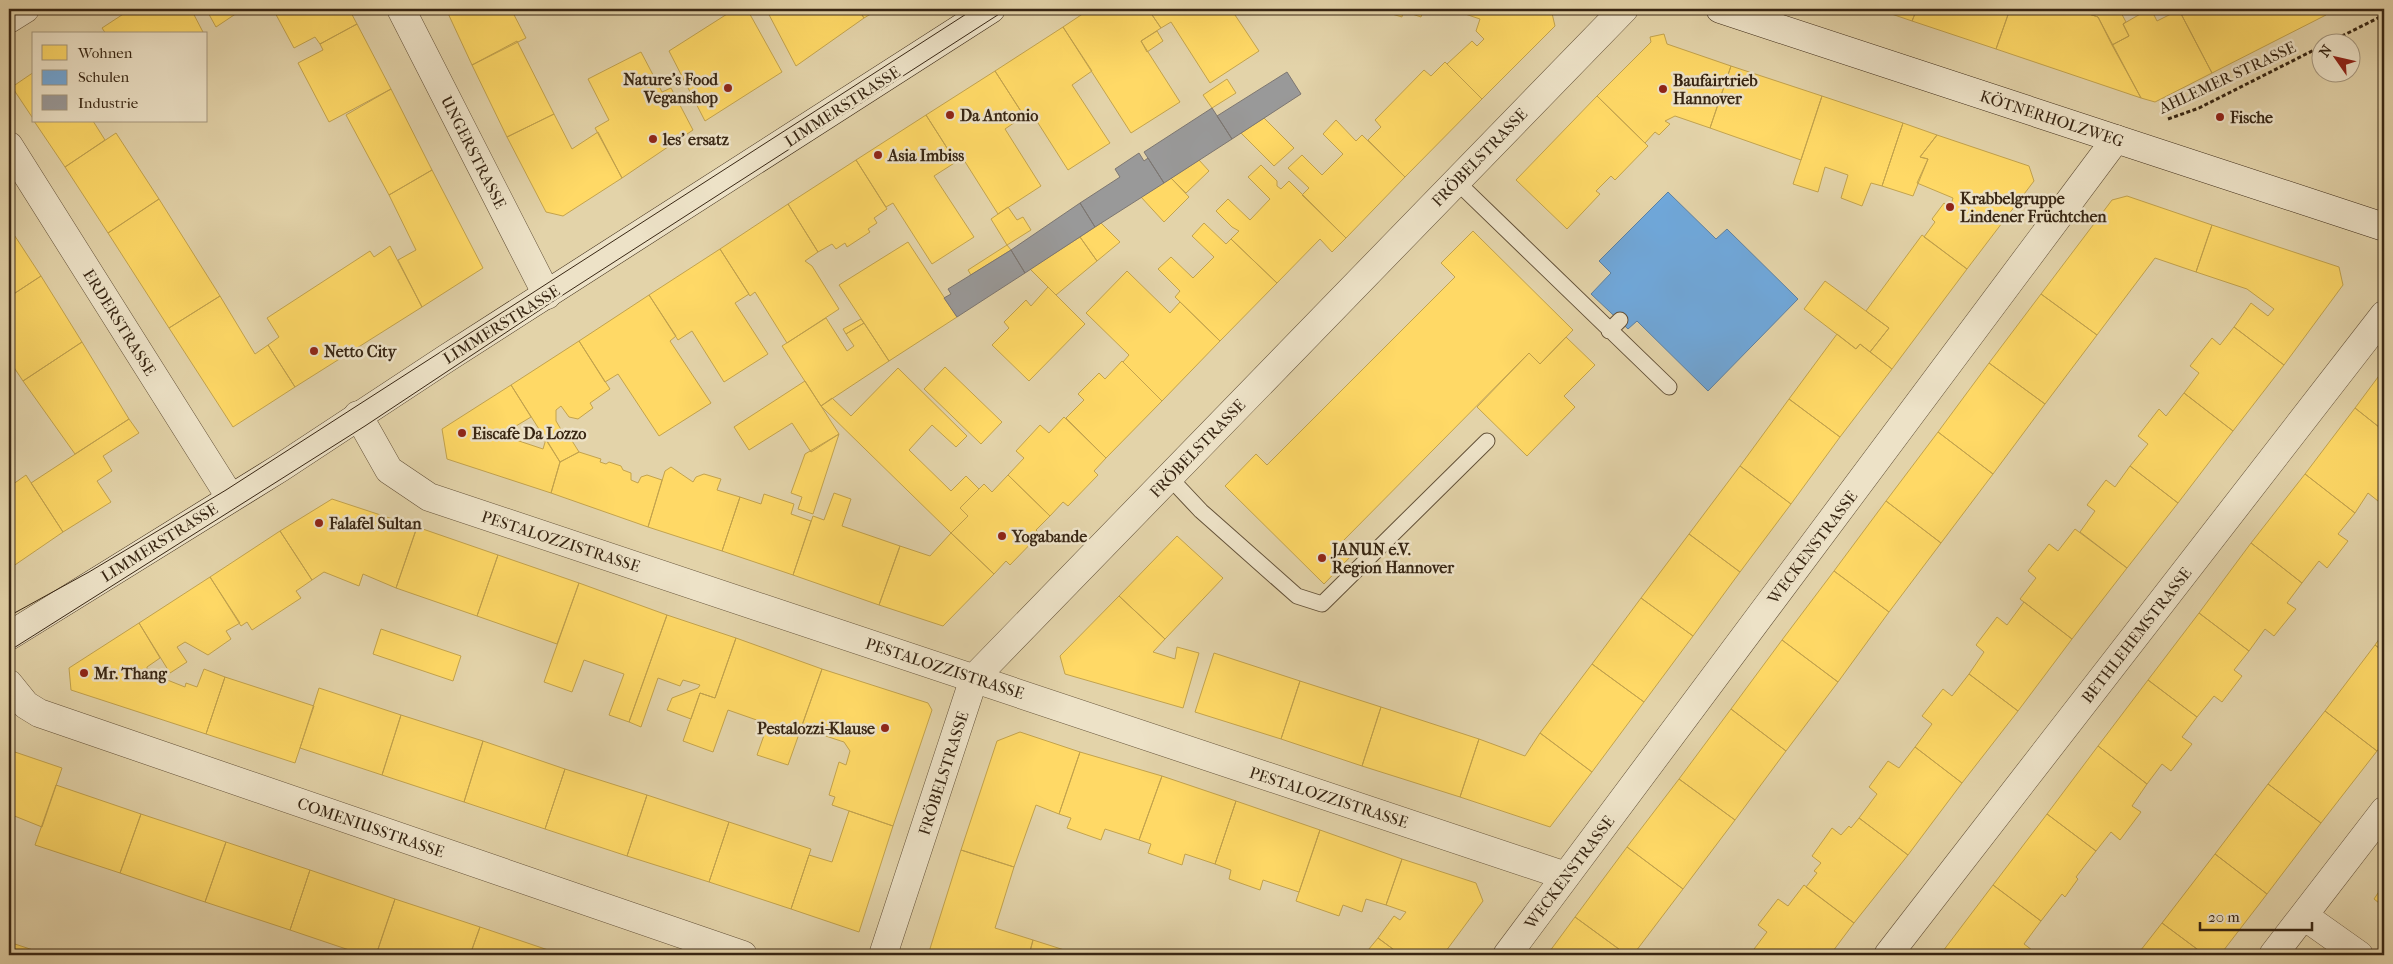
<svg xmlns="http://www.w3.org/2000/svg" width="2393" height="964" font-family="'IM FELL French Canon',serif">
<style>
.homes{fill:#ffd966;stroke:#c3a34d}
.schools{fill:#6fa8dc;stroke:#5e81a0}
.industry{fill:#999;stroke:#7c7671}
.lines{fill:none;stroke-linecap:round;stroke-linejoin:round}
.lane-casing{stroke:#635138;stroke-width:17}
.street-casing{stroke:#635138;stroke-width:29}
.secondary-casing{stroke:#382613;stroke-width:29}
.path{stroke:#382613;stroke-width:3;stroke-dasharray:4 2.5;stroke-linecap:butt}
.lane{stroke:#ede2c7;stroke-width:15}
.street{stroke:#ede2c7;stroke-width:28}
.secondary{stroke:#ede2c7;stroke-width:28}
.tram{stroke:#382613;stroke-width:1}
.poi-dot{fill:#8f2418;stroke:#ede2c7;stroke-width:2}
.labels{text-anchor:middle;stroke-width:5;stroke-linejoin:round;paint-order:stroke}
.street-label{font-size:16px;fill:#382613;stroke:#ede2c7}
.poi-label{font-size:16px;font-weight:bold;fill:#382613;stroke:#ede2c7;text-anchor:start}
</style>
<rect width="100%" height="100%" fill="#e3d3a9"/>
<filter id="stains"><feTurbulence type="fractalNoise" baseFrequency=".004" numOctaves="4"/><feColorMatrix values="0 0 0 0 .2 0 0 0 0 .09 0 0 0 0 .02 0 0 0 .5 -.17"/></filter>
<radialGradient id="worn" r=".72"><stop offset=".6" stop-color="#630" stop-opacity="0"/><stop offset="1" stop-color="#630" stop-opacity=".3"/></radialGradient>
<path class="homes" d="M131,9H191L204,34H106L102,28Z
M206,9H243L216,27Z
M273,9H349L357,24L320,44L315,37L294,48Z
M446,9H511L526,38L472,65Z
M735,9H747L782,72L705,121L669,51Z
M766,9H858L864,18L796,66Z
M858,9H879L864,18Z
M1090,9H1148L1161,28L1141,41L1180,102L1131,133L1063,27Z
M1148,9H1231L1259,51L1210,83L1171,22L1161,28Z
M1375,9H1424L1421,17L1403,11L1402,17Z
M1450,9H1551L1555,26L1482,99L1447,64L1472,41L1477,46L1484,39L1476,31L1480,19Z
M1877,9H1917L1912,21Z
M1917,9H2010L1996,49L1912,21Z
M2010,9H2074L2098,17L2141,98L1996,49Z
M2086,9H2119L2126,22L2123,24L2129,36L2112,45L2098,17L2089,14Z
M2149,9H2151L2157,21L2179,10L2212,73L2155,102L2141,98L2112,45L2129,36L2123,24Z
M2181,9H2323L2326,15L2212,73L2179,10Z
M357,24L391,89L329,122L298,63L323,50L320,44Z
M1063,27L1092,71L1072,85L1110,143L1068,170L1031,112L1024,116L995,71Z
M1157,31L1163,41L1147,52L1141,41Z
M1664,34L1667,44L1731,66L1710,128L1675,116L1665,121L1670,124L1659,135L1655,132L1645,143L1597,96L1651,42L1650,37Z
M517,41L554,114L507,137L472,65Z
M641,52L662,92L671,88L693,130L622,178L595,128L609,120L588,79Z
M1445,62L1482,99L1405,177L1368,140L1381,127L1375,120L1424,70L1431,76Z
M1731,66L1822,96L1801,160L1710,128Z
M995,71L1024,116L1005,129L1041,186L998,214L962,157L956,162L926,115Z
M34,72V120L12,87Z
M1227,79L1236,93L1212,108L1203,95Z
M391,89L432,170L389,195L346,115Z
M1597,96L1648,146L1615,180L1611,176L1596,191L1600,194L1567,229L1516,180Z
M1822,96L1903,123L1882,186L1871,183L1862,206L1841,198L1848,175L1825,167L1818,192L1793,184Z
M554,114L572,149L598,132L622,178L563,216L546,212L507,137Z
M926,115L956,162L934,176L974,237L932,264L893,203L886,207L856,160Z
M1264,118L1294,148L1274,166L1241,133Z
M1336,120L1356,141L1362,135L1405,177L1346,238L1302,195L1309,188L1288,168L1302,155L1322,175L1343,154L1323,134Z
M34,121H93L105,140L65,167Z
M1903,123L1937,135L1920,157L1928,159L1913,196L1882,186Z
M116,133L159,199L108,233L65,167Z
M1937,135L2029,166L2034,181L1967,269L1924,237L1935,222L1932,219L1944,203L1950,208L1953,198L1917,183L1928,159L1920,157Z
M856,160L887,209L874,218L877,223L868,229L870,232L847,247L845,243L836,249L832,244L818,252L788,204Z
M1199,160L1209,171L1186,193L1171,178Z
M1261,165L1277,181V186L1281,189L1289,181L1346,238L1332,252L1320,239L1277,283L1231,239L1239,231L1232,227L1216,211L1228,199L1250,220L1270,199L1248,177Z
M432,170L483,268L422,307L398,260L416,250L389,195Z
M1171,178L1189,197L1164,222L1141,197Z
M2127,196L2212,225L2196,272L2155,258L2097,335L2041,294L2112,200Z
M159,199L220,296L169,328L108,233Z
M788,204L818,252L805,261L812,266L839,309L787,343L755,292L750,296L720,249Z
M1008,207L1017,220L1023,217L1031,230L1007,245L991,219Z
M1101,223L1120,242L1097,261L1080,237Z
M1204,223L1226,244L1231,239L1277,283L1220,341L1175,297L1180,291L1158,269L1171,257L1193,278L1214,257L1192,236Z
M2212,225L2339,267L2343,285L2284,365L2234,327L2251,303L2268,316L2274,309L2247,289L2196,272Z
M9,227L41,276L9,297Z
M1473,231L1573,330L1540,364L1529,353L1342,542L1353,554L1324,584L1225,486L1256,454L1267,465L1455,277L1441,263Z
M1922,235L1967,269L1892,369L1870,352L1889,328L1866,311Z
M1080,237L1097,261L1056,295L1030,269Z
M908,242L957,317L889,361L839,285Z
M1007,245L1011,250L971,275L968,270Z
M390,246L422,307L295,387L268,345L279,337L267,318L370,251L374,257Z
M720,249L749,294L735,303L768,354L724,382L692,331L678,340L649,295Z
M1127,271L1170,313L1180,302L1220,341L1162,401L1123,362L1129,355L1086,313Z
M41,276L82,342L23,381L9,360V297Z
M1825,281L1889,328L1870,352L1860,344L1856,349L1804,309Z
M1048,287L1085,324L1029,381L992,345L1009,328L1004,322L1026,300L1031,306Z
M2041,294L2097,335L2045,404L1989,363Z
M649,295L676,336L670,341L711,403L659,436L618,374L605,382L579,341Z
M220,296L255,354L268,345L295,387L233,427L169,328Z
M826,318L847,351L854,346L846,334L864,323L889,361L821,406L782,346Z
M861,319L864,323L846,334L843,329Z
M2234,327L2284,365L2233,431L2184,393L2199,373L2190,366L2212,338L2220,345Z
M1837,334L1856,349L1860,344L1892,369L1840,437L1789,399Z
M1566,337L1595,365L1564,396L1575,407L1527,456L1477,407L1529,353L1540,364Z
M579,341L610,389L590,403L593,408L578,419L569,417L561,406L556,410V421L566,438L569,436L579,452L560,462L511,385Z
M82,342L129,419L75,454L23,381Z
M1122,361L1162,401L1106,458L1066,418L1084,400L1078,394L1099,373L1105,379Z
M1989,363L2045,404L1993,474L1938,432Z
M945,367L1002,422L981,444L924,389Z
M898,368L967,436L956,447L932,425L909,450L951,491L966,476L979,489L960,508L968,516L951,533L821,406L832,398L851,416Z
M2384,369V431L2355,408Z
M805,381L839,434L811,452L792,423L749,450L734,427Z
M511,385L531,417L501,435L543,449L546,439L560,462L551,493L447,459L442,429Z
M2184,393L2233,431L2178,503L2130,466L2148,444L2138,436L2159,409L2166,416Z
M1789,399L1840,437L1791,504L1740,466Z
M2355,408L2384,431V494L2378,501L2368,493L2355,513L2305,474Z
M1064,417L1106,458L1094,471L1098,475L1068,506L1063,502L1050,516L1008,475L1024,458L1016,451L1040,425L1049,433Z
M129,419L139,433L103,456L112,471L97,481L111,502L63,532L31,483Z
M1938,432L1993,474L1941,543L1886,501Z
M839,434L813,514L798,509L802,497L791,493L805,454Z
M579,452L601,459L600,462L606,464L609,462L621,466L623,470L631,473V480L638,483L641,477L647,475L662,480L648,527L551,493L560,462Z
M1740,466L1791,504L1740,572L1689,534Z
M2130,466L2178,503L2127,568L2080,532L2095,511L2087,505L2106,480L2115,487Z
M671,467L693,482L696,477L704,474L721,479L717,490L740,497L722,551L648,527L665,471Z
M2305,474L2355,513L2338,534L2348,541L2327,568L2319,561L2302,583L2251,543Z
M26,475L63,532L9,569V487Z
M1008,475L1050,516L1036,530L1040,534L1010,565L1006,561L994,574L951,533L968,516L960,508L984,484L992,492Z
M834,493L851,499L842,526L900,546L879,605L793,575L813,516L824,520Z
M764,494L794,504L791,514L811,521L793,575L722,551L740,497L761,504Z
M332,499L417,527L396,588L363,574L359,586L324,572L312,580L280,531Z
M1886,501L1941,543L1889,612L1834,571Z
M417,527L498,555L477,616L396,588Z
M2075,529L2127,568L2072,639L2020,599L2036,578L2028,571L2049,544L2058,551Z
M280,531L312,580L296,591L301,598L252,630L247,622L241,626L210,577Z
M951,533L994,574L943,626L879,605L900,546L930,556Z
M1689,534L1740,572L1693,636L1641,598Z
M1177,536L1223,578L1165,639L1119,596Z
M2251,543L2302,583L2287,603L2296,609L2274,636L2265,629L2249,651L2199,613Z
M498,555L579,583L557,644L477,616Z
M1834,571L1889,612L1838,682L1782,640Z
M210,577L240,623L226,631L231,639L208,655L185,642L177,647L187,662L170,673L139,623Z
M579,583L667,615L629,722L609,715L624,674L584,660L572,692L544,682Z
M1119,596L1165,639L1153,652L1175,659L1177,647L1199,653L1183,708L1065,674L1060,656Z
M1641,598L1693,636L1644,702L1592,664Z
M2024,602L2072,639L2018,711L1969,674L1984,652L1976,645L1997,617L2007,625Z
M2199,613L2249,651L2234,670L2242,676L2222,702L2214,696L2197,717L2148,680Z
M667,615L736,638L715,698L700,693L691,719L667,710L672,698L698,688L700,685L683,680L680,686L658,678L641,727L629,722Z
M139,623L160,658L147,667V672L185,687L186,683L197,687L204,669L225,677L206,734L71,690L69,668Z
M381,629L461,656L453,681L373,654Z
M2384,632V652L2375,645Z
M736,638L822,669L788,765L757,755L768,724L728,710L713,752L683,741L700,693L715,698Z
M1782,640L1838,682L1786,751L1731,709Z
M2375,645L2384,652V742L2377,751L2325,711Z
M1214,653L1300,681L1281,739L1195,712Z
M1592,664L1644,702L1592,772L1540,733Z
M822,669L928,703L932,710L893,826L832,805L835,797L829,795L839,762L846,765L850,751L844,742L801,728Z
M1969,674L2018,711L1962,783L1915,747L1932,724L1922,716L1943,689L1952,696Z
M225,677L314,706L295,763L206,734Z
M2148,680L2197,717L2182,737L2192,744L2171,771L2162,764L2147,784L2098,746Z
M1300,681L1381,707L1362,766L1281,739Z
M319,688L401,715L382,775L300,748Z
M1381,707L1479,739L1460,797L1362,766Z
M1731,709L1786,751L1735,820L1679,779Z
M2325,711L2377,751L2321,823L2268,784Z
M401,715L483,741L464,802L382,775Z
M1020,732L1080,752L1059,814L1036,805L1014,867L961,850L997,741Z
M1540,733L1592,772L1550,827L1460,797L1479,739L1525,756Z
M483,741L565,769L545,829L464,802Z
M2098,746L2147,784L2132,806L2141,812L2120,840L2111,832L2096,851L2047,814Z
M1915,747L1962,783L1908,855L1859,818L1877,794L1869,787L1888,761L1899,768Z
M9,750L62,768L42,827L12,815L9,820Z
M1080,752L1162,776L1139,840L1105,829L1101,840L1067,828L1071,818L1059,814Z
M565,769L647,795L627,856L545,829Z
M1162,776L1236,801L1215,864L1185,854L1182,865L1148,853L1151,844L1139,840Z
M1679,779L1735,820L1683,889L1627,847Z
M2268,784L2321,823L2267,894L2215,854Z
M56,785L141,814L120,873L35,845Z
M647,795L729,822L709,882L627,856Z
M1236,801L1320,830L1299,892L1263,880L1260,890L1229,879L1231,870L1215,864Z
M849,811L893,826L859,932L791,909L809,855L832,862Z
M141,814L226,842L205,902L120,873Z
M2047,814L2096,851L2076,877L2078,879L2065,897L2062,894L2041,921L1993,885Z
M1859,818L1908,855L1854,923L1806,887L1817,873L1814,871L1821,863L1812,856L1832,828L1841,835L1849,826L1851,828Z
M729,822L811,849L791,909L709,882Z
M1320,830L1402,859L1386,905L1366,899L1362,912L1343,905L1339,916L1296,901Z
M226,842L310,870L290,930L205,902Z
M1627,847L1683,889L1633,955H1627L1575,917Z
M961,850L1014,867L995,928L1033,940L1029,955H928Z
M2215,854L2267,894L2220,955H2205L2162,923Z
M1402,859L1476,883L1483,901L1443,955H1401L1378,938L1394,916L1400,920L1406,912L1386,905Z
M310,870L395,899L376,955H364L290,930Z
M2384,884V907L2374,899Z
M1804,885L1854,923L1830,955H1754L1751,953L1767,932L1758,925L1778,899L1788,906Z
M1993,885L2041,921L2024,944L2032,950L2028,955H1940Z
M395,899L480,927L470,955H376Z
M1575,917L1627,955H1547Z
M2162,923L2205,955H2137Z
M480,927L563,955H470Z
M1378,938L1401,955H1364Z
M1033,940L1080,955H1029Z
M9,942L48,955H9Z"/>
<path class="schools" d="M1668,192L1716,239L1727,229L1798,299L1708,391L1637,321L1628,329L1591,294L1611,273L1599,261Z"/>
<path class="industry" d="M1287,72L1301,94L1232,139L1217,116Z
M1212,108L1232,139L1164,183L1144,152Z
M1139,153L1144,161L1148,158L1164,183L1095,227L1080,203L1120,177L1115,169Z
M1080,203L1095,227L1025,273L1011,250Z
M1011,250L1025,273L957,317L944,298L951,294L948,289Z"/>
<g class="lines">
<defs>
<path id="lane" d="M1456,181L1669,387
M1609,331L1620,320
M1169,477L1201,511L1297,596L1322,604L1487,441"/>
<path id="street" d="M401,9L547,295
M9,19L25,9
M9,146L230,497
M358,415L389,470L429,497L1566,876
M9,684L26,705L39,713L743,955
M2304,916L2359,955
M883,955L974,678L1624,9
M1507,955L2116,139
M1888,955L2384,315
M2273,955L2384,811"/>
<path id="secondary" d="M1720,9L2384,227
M9,636L280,468L447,358L991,9"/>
</defs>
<use href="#lane" class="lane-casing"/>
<use href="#street" class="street-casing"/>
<use href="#secondary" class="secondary-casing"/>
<path class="path" d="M2330,42L2384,15
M2168,119L2199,108L2320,47"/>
<use href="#lane" class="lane"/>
<use href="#street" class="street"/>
<use href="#secondary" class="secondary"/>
<path class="tram" d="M9,616L89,572L226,490L974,9
M9,651L365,426L552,302L1007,9"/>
</g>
<g class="poi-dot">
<circle cx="728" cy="88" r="5"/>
<circle cx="1663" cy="89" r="5"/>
<circle cx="950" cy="115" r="5"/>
<circle cx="2220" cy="117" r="5"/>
<circle cx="653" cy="139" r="5"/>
<circle cx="878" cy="155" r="5"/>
<circle cx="1950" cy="207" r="5"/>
<circle cx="314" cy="351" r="5"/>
<circle cx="462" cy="433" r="5"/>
<circle cx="319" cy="523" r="5"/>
<circle cx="1002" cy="536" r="5"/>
<circle cx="1322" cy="558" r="5"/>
<circle cx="84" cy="673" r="5"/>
<circle cx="885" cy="728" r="5"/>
</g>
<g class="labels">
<g class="street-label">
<text transform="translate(2227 77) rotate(-25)" y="6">AHLEMER STRASSE</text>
<text transform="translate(842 106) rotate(-33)" y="6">LIMMERSTRASSE</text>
<text transform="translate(2052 118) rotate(18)" y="6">KÖTNERHOLZWEG</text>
<text transform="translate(474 152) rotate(63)" y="6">UNGERSTRASSE</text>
<text transform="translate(1479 157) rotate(-46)" y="6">FRÖBELSTRASSE</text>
<text transform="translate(120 322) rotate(58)" y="6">ERDERSTRASSE</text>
<text transform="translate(501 324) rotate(-32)" y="6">LIMMERSTRASSE</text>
<text transform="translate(1197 448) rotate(-46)" y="6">FRÖBELSTRASSE</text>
<text transform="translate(561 541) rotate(18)" y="6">PESTALOZZISTRASSE</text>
<text transform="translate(159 542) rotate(-32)" y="6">LIMMERSTRASSE</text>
<text transform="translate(1812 547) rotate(-53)" y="6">WECKENSTRASSE</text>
<text transform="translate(2136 635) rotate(-52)" y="6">BETHLEHEMSTRASSE</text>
<text transform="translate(945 668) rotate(18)" y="6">PESTALOZZISTRASSE</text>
<text transform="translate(943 773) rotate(-72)" y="6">FRÖBELSTRASSE</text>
<text transform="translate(1329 797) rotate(18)" y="6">PESTALOZZISTRASSE</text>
<text transform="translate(371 827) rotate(19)" y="6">COMENIUSSTRASSE</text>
<text transform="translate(1569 872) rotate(-53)" y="6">WECKENSTRASSE</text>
</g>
<g class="poi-label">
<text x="718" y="85" text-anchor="end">Nature's Food<tspan x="718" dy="18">Veganshop</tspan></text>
<text x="1673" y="86">Baufairtrieb<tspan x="1673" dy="18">Hannover</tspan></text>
<text x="960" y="121">Da Antonio</text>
<text x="2230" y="123">Fische</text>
<text x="663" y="145">les' ersatz</text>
<text x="888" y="161">Asia Imbiss</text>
<text x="1960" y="204">Krabbelgruppe<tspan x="1960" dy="18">Lindener Früchtchen</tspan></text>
<text x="324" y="357">Netto City</text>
<text x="472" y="439">Eiscafe Da Lozzo</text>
<text x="329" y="529">Falafel Sultan</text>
<text x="1012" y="542">Yogabande</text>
<text x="1332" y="555">JANUN e.V.<tspan x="1332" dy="18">Region Hannover</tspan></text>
<text x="94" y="679">Mr. Thang</text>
<text x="875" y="734" text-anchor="end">Pestalozzi-Klause</text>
</g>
</g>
<rect width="2393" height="964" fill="none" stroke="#e3d3a9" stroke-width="30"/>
<rect x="10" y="10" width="2373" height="944" fill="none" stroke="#382613" stroke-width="2.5"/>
<rect x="15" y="15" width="2363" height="934" fill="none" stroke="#382613"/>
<rect x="32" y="32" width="175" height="90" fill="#ede2c7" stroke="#a5977f"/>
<rect x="42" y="45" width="25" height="15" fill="#ffd966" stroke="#a5977f"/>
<text x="78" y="58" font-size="15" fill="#382613">Wohnen</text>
<rect x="42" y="70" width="25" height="15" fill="#6fa8dc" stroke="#a5977f"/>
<text x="78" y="82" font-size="15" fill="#382613">Schulen</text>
<rect x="42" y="95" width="25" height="15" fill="#999999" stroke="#a5977f"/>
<text x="78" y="108" font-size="15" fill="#382613">Industrie</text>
<g transform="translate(2336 58) rotate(304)"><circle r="24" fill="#ede2c7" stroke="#a5977f"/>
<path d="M0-4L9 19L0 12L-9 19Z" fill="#8f2418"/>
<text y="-8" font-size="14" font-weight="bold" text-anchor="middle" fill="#382613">N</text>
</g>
<path d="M2200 922v8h112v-8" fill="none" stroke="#382613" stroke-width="2.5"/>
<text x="2208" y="922" font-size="15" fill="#382613" stroke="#ede2c7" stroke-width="4" paint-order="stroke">20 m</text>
<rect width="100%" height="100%" filter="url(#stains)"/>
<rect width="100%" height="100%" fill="url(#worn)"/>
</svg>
